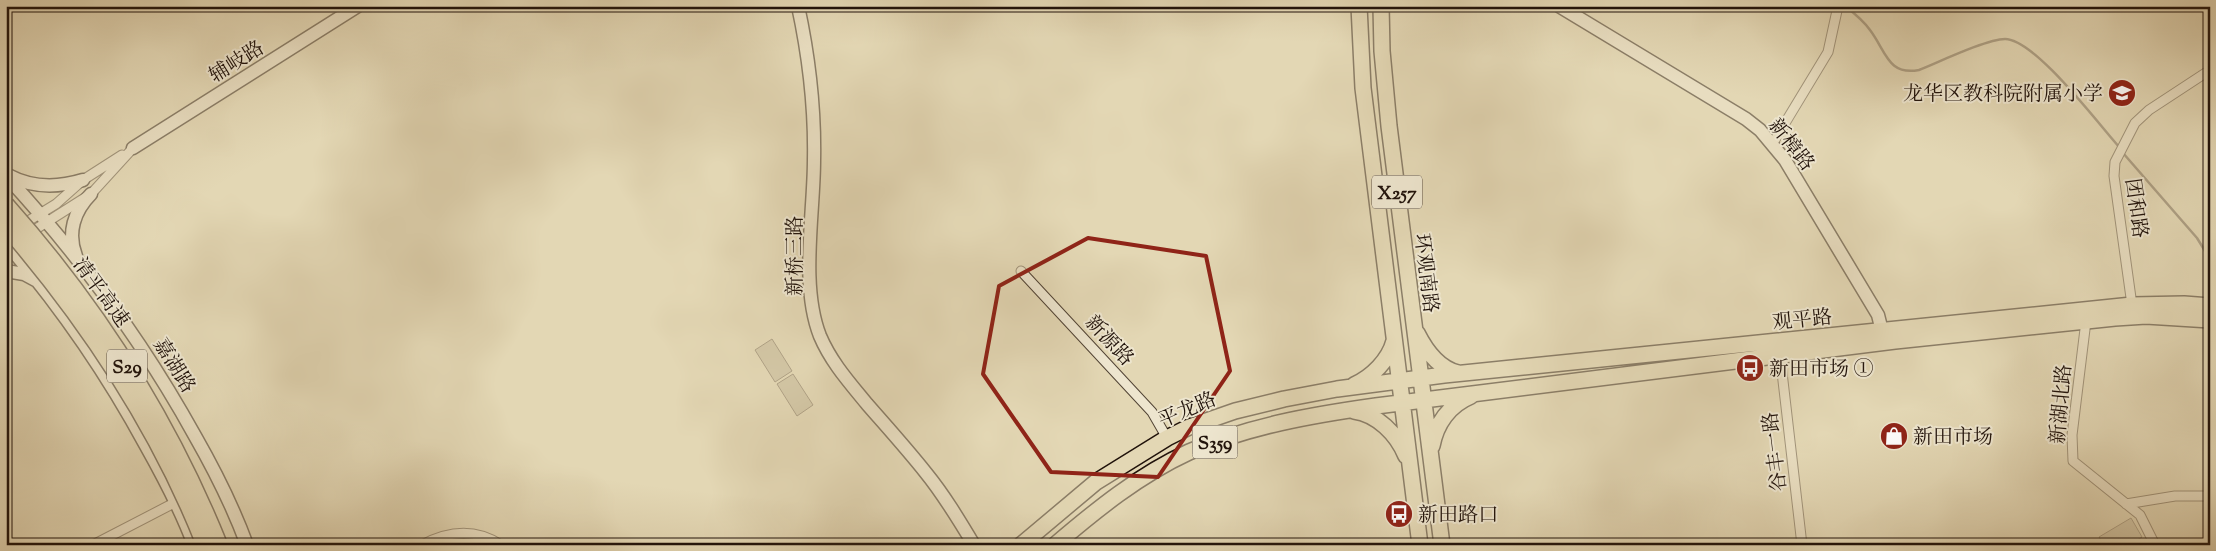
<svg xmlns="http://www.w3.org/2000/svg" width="2216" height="551" font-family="'Sorts Mill Goudy','Noto Serif SC',serif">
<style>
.grass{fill:#c2b697;stroke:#726451}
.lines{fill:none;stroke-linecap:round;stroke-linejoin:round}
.stream{stroke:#6e604e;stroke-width:2.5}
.street-casing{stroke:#524435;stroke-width:11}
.secondary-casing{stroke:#21130b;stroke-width:15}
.primary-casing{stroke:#21130b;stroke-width:18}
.street{stroke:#ede5ce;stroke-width:9}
.secondary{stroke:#ede5ce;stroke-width:12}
.primary{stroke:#e3d7b4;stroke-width:15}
.highway-bridge-casing{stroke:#21130b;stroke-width:19;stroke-linecap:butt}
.highway-bridge{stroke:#e3d7b4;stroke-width:16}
.marked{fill:none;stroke:#8f2418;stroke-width:4;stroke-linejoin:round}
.labels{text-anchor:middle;stroke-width:4;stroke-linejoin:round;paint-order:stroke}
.shield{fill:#ede5ce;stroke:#5e5246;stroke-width:1}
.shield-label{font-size:19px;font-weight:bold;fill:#21130b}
.street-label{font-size:20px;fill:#21130b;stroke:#ede5ce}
.poi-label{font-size:20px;fill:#21130b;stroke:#ede5ce;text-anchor:start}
</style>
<rect width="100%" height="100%" fill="#e3d7b4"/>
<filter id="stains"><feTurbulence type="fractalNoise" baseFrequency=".004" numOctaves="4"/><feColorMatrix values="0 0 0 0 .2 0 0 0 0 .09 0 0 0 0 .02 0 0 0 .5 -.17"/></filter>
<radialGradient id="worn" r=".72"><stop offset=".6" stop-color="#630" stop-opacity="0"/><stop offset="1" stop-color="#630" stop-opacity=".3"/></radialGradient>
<path class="grass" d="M772,339L792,371L775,382L755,350Z
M793,374L813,405L797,416L777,384Z
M2131,518L2142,537L2130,545H2104L2099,537Z"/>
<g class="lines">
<path class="stream" d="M1845,6C1854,13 1863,20 1870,30C1886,51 1888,76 1919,70C1939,62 1987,39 2005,39C2035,39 2099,125 2120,148
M2123,153L2197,238L2205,251"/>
<defs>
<path id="street" d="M1773,143L1828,52L1838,6
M20,226L56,204L83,180L122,155
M28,234L91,194L133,148
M1021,271L1152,412L1167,438
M2132,305L2114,176L2115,162L2135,123L2149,110L2210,70
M2086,321L2072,435L2073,461L2140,515L2155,545
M1780,355L1802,545
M2126,504L2175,496H2210
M93,545L176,502
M422,545C448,531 475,528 501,545"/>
<path id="secondary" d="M798,6C809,57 815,108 814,160C814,214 800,285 820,336C831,362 849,382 867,404C887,427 907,449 926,473C944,495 959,520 974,545
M1559,6L1746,119L1760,130L1785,160L1878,315L1882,331
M133,148L358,6
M8,175C32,188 57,188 83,180
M6,176C79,255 143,342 195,436C215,471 233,507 247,545
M6,243C61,307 106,372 146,446C164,478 181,510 194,545
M76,256C67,233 74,211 91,194
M6,271L24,274L37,281"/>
<path id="primary" d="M1359,6L1363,88L1420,545
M1381,6L1382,51L1389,126L1442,545
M1417,333C1426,351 1438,368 1458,373
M1354,385C1372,377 1389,360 1394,341
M1354,411C1377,414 1397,434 1406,456
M1432,446C1436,424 1449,405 1471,396
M1021,545L1096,482L1167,438L1189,427L1235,411L1284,399L1337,389L1444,375L2132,305L2184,304L2210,306
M1055,545C1096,510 1139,475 1189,452C1248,426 1312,415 1376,406L1895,341L2115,318L2146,316L2210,320"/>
</defs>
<use href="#street" class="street-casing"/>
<use href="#secondary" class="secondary-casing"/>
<use href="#primary" class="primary-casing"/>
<use href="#street" class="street"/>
<use href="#secondary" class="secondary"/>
<use href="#primary" class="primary"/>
<defs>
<path id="highway-bridge" d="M6,205C95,305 169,421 219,545
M6,226C88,321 159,428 205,545"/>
</defs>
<use href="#highway-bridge" class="highway-bridge-casing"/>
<use href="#highway-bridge" class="highway-bridge"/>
</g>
<path d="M0 0H2216V551H0ZM1088,238L1206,256L1230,371L1158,477L1051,472L983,374L999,286Z" fill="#e3d7b4" fill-opacity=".55" fill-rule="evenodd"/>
<path class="marked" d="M1088,238L1206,256L1230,371L1158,477L1051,472L983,374L999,286Z"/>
<defs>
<symbol id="school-disc" viewBox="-11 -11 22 22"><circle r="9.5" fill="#8f2418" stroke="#ede5ce"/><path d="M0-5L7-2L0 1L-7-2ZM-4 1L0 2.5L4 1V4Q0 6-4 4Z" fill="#fff"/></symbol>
<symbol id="bus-disc" viewBox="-11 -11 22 22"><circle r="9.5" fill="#8f2418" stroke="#ede5ce"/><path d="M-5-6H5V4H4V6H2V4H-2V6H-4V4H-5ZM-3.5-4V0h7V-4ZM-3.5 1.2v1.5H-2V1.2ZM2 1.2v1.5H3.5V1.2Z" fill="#fff"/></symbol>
<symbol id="shop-disc" viewBox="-11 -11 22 22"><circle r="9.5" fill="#8f2418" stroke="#ede5ce"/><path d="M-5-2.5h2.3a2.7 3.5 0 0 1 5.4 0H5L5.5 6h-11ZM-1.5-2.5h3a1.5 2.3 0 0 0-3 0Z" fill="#fff"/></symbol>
</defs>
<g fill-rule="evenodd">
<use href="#school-disc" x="2106" y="77" width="32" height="32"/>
<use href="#bus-disc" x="1734" y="352" width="32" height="32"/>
<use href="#shop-disc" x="1878" y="420" width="32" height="32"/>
<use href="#bus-disc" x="1383" y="498" width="32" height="32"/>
</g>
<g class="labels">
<g class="shield">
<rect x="1372" y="175.5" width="50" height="33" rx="4"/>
<rect x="107" y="349.5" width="40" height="33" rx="4"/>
<rect x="1192.5" y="425.5" width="45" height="33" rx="4"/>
</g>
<g class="shield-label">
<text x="1397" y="199">X257</text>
<text x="127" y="373">S29</text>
<text x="1215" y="449">S359</text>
</g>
<g class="street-label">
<text transform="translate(236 61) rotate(-32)" y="7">辅岐路</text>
<text transform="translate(1792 144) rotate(52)" y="7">新樟路</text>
<text transform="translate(2137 208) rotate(82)" y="7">团和路</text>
<text transform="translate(794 256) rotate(-90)" y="7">新桥三路</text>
<text transform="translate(1427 273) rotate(83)" y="7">环观南路</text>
<text transform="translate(102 292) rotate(54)" y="7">清平高速</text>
<text transform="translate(1802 319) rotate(-6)" y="7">观平路</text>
<text transform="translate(1110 340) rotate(47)" y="7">新源路</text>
<text transform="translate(175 365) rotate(58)" y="7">嘉湖路</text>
<text transform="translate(2060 404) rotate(-85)" y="7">新湖北路</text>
<text transform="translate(1187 409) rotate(-23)" y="7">平龙路</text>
<text transform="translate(1774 452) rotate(-97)" y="7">谷丰一路</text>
</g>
<g class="poi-label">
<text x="2103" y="100" text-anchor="end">龙华区教科院附属小学</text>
<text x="1769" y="375">新田市场 ①</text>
<text x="1913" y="443">新田市场</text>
<text x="1418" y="521">新田路口</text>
</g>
</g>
<rect width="2216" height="551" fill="none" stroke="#e3d7b4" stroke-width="25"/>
<rect x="8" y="8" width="2201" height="536" fill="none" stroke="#21130b" stroke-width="2.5"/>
<rect x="12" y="12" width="2191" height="526" fill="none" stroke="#21130b"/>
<rect width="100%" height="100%" filter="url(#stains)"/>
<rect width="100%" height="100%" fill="url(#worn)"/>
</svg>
